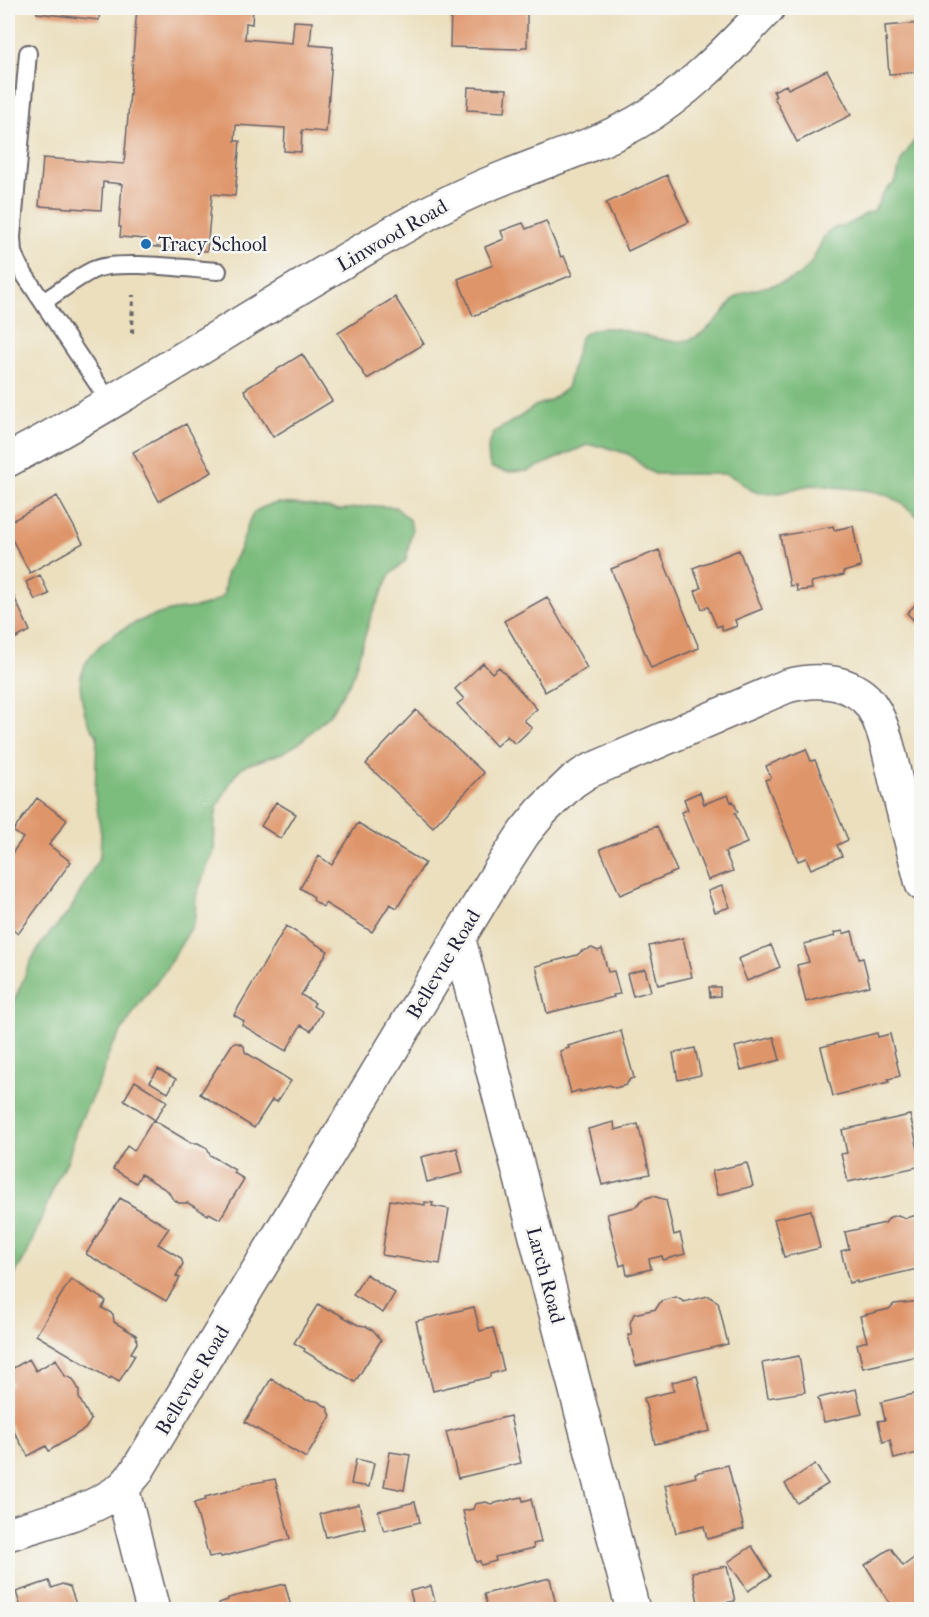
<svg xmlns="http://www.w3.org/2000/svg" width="929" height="1617" font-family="'IM FELL French Canon',serif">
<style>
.forest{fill:#7cbc7d;stroke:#4f6f5c;stroke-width:1.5}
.building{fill:#df956a}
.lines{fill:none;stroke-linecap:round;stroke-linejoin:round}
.service-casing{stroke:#686469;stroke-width:20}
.minor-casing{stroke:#686469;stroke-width:36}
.tertiary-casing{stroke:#686469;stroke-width:36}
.path{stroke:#686469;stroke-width:4;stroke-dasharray:4.5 4.5;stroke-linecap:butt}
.service{stroke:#fff;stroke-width:16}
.minor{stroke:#fff;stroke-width:33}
.tertiary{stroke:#fff;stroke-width:33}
.poi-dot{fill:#1f6fb2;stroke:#f6f6f2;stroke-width:2}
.labels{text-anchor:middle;stroke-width:5;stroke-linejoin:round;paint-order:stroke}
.street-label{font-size:20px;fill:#22223b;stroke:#f6f6f2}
.poi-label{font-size:20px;fill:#22223b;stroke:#f6f6f2;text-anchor:start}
</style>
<rect width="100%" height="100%" fill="#f6f6f2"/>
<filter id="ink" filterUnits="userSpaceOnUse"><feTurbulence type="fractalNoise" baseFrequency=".0167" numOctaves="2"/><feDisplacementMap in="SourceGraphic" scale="12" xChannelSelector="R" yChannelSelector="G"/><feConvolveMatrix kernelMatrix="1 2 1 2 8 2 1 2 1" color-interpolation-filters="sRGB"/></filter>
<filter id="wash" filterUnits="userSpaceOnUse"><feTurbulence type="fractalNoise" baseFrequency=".008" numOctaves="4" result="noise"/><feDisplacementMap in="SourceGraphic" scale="24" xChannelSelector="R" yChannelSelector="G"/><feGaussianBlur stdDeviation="1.35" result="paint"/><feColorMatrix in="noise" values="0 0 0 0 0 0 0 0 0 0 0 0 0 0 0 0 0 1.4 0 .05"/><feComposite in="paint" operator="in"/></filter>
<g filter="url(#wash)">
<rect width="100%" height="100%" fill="#ebdfbe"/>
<path class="forest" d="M921,136L922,257L919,280L922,298L921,519C886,489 879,491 834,487C825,486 814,484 806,486C790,489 779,496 761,493C747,492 740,478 726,474H655L649,471L628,454L602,446L587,445L528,471L506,472L492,468L489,462L488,447L494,432L518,418L535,406L549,401L567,388L580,338C608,307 665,358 699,335C707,330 716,321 723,313C727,308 731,300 738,296C757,285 784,287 802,273C815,262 817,247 826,234C831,227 839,228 846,225C857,221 863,213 874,211L883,193L896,181L901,161L914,141Z
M278,503L308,505L339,510L373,506L395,507L410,520L412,530L406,560L390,575L371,616L352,679L330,714L298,744L282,753L244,766L237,772L231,781L217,808L215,819L214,849L196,896L195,918L191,928L164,972L139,1004L111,1048L101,1078L76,1130L68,1160L58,1177L27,1254L16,1272L8,1297V1015L32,959L43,941L69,912L100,856L101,834L95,795L97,735C86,725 83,708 81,693C74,650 127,623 162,613C186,606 201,612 223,596C225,588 225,579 227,572C231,563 238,555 241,546C251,520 245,509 278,503Z"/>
<g id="blocks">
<path class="building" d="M37,8H100L99,20L37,13Z
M137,8H253L252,24L246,23L245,39L292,43L294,21L312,22L310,45L333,47L326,132L302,130L301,152L284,151L285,128L236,125L235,141H240L235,196L212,194L207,251L146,246V239L120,237L121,227H119L122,184L103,182L101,210L39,206L43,158L124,164Z
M451,8H527V47H522L521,49L450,47Z
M922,23V72L889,74L885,26Z
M827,70L851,115L797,142L774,97L776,96L773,91L786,85L788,89Z
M468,87L507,89L505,112L467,110Z
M667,175L689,222L628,251L606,203Z
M546,221L561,257L564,256L572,275L473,316L458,279L493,265L485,247L504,239L501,231L523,223L526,229Z
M395,297L424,344L367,379L338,333Z
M302,354L332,401L273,437L244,390Z
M186,424L212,472L159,501L133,452Z
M57,496L83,543L30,573L8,532V523Z
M833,526L834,530L853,526L861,567L843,572L844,575L811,582L812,589L797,591L796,585L790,586L780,536Z
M659,550L699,648L651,668L611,569Z
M739,550L762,609L735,620L737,626L723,631L721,625L717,627L708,607L702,609L695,591L701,588L693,568Z
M40,575L49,594L35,600L26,582Z
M8,584L30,631L8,642Z
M547,597L587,668L545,692L504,621Z
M922,598V620L918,625L907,613Z
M483,663L492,673L499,667L537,709L524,720L532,728L515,744L507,736L496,746L457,704L464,699L455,689Z
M416,710L484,773L433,827L366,764Z
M806,749L811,761L815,760L848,840L837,845L842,856L811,869L806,858L798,861L765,780L771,778L766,766Z
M700,792L704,804L728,795L731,802L733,801L738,812L735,813L747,843L725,852L733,871L708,880L681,812L688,810L684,799Z
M37,798L67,820L49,845L71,862L18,934L8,926V859L23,838L13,831Z
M276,802L296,814L281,839L261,826Z
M358,823L425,863L397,908L390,904L372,932L325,903L323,907L313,900L314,897L300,888L319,856L332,865Z
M657,826L677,871L620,895L600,849Z
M722,886L730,907L715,912L708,891Z
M286,926L328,951L301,995L315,1003L313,1006L322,1012L311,1031L301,1025L286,1051L242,1025L244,1021L234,1015Z
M843,931V934L852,931L859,959L863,958L870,986L806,1002L797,965L809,962L804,944L835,936L834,933Z
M683,938L692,977L658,985L649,946Z
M771,945L780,967L747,981L738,959Z
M592,948L598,951L602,949L608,972L614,971L620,994L613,995L614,997L547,1013L536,966L577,955L582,951Z
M645,969L651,991L633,996L627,974Z
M709,987H720V996L710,997Z
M621,1031L634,1078L630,1079L626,1085L615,1088L609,1085L580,1092V1090L571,1093L560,1051L569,1048L568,1046Z
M877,1033L878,1037L890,1034L900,1076L888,1079L889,1082L833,1096L821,1047Z
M774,1037L780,1060L741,1070L735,1047Z
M233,1043H239L244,1046L245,1052L291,1081L277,1102L272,1100L254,1128L200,1094Z
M695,1048L701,1075L678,1080L673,1053Z
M158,1069L176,1079L168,1093L150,1082Z
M135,1081L167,1101L155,1120L124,1100Z
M910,1115L922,1166L848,1182L841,1154L847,1153L842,1130Z
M153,1120L191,1143H198L207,1148L210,1155L235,1170L234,1173L244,1179L220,1219L209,1213L208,1215L188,1203H179L172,1198L168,1191L141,1174L136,1183L113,1169L127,1146L134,1151Z
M614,1122L615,1130L638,1124L650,1174L602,1185L588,1129Z
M457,1148L463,1173L427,1182L421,1157Z
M747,1163L753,1186L718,1195L712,1171Z
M653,1196L666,1200L674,1235L680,1233L685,1254L663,1260L662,1256L649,1259L651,1269L627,1275L625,1264L620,1266L607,1214L635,1207L643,1199Z
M120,1198L169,1228L158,1244L181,1258L183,1264L176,1276L180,1278L166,1301L86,1254Z
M390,1200L425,1205V1202L433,1203L432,1206L449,1209L440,1264L382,1255Z
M811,1210L820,1248L784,1257L774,1219Z
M922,1214V1268L857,1283V1281L849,1283L841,1251L849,1249L845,1232L885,1223L890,1217L898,1215L905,1218Z
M366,1274L395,1293L383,1313L353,1295Z
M71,1279L106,1301L102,1308L113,1314L114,1322L136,1335L137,1343L131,1353L135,1355L119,1382L111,1377L110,1379L36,1335Z
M708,1296L718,1302L728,1344L636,1366L628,1335H632L630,1323L634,1314L656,1309L661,1301L676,1297L684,1302Z
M922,1301V1355L863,1368L857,1344L867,1341L860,1316L889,1309L894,1304Z
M318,1304L329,1311L330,1309L358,1325L366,1326L374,1331L381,1340L355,1382L304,1351L305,1349L294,1343Z
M474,1307L480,1331L493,1328L504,1370L490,1374V1377L433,1391L416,1321Z
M799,1356L805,1392L768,1398L762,1363Z
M29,1359L36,1371L56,1359L65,1376L73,1379L79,1390V1398L91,1420L85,1429L49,1451L46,1446L28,1456L8,1421V1387L12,1385L8,1376V1371Z
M697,1376L710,1431L655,1444L644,1398L674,1391L672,1382Z
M271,1379L306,1400L317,1401L327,1407L331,1416L306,1458L245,1422Z
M856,1389L862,1414L824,1422L818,1398Z
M922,1392V1452L894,1459L890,1440L883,1442L878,1421L885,1420L881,1402Z
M510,1416L521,1463L458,1478L446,1432Z
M390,1452L410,1455L404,1490L384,1486Z
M356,1459L374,1463L369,1487L351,1484Z
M815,1464L828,1484L797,1503L785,1484Z
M728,1465L744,1529L707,1539L704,1526L676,1533L665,1485L696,1477L695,1473Z
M275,1479L290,1539L221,1557L220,1555L209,1557L194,1503L206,1500L205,1497L240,1488L244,1485Z
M522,1497L523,1501L531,1499L541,1542L533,1544L534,1548L495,1557L496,1561L481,1565L480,1561L476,1562L463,1511L473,1509L475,1504L486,1502L491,1504Z
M415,1502L420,1522L384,1531L378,1511Z
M359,1504L365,1528L326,1537L320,1514Z
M752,1546L771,1576L748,1591L728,1562Z
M891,1548L903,1566L918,1555L922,1561V1610H894L865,1565Z
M727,1566L735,1601L699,1608L692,1572Z
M550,1578L557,1610H488L484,1594Z
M49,1581L52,1588L62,1584L70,1587L78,1610H22L16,1592Z
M285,1584L292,1610H221L219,1603L228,1600V1598Z
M431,1586L435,1602L414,1607L410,1591Z"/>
</g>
</g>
<g filter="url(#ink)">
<use href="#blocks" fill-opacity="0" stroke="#686469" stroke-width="1.5"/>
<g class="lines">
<defs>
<path id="service" d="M28,53L12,237L13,253L20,268L111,404
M43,302C59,292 76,278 93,270C117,259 189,269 218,271"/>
<path id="minor" d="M459,940L633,1610
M122,1488L153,1610
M8,1534C43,1522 93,1512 122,1488C127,1484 131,1478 135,1474L498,873L524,833L542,811L572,782L587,772L787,686C813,679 845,679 866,699C885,719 891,763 898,790C906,821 914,853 922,884"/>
<path id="tertiary" d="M8,460C144,388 270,301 405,226C439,206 474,189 511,175C553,158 596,145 636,123C687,94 728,50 768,8"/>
</defs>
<use href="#service" class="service-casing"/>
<use href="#minor" class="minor-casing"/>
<use href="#tertiary" class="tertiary-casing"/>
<path class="path" d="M132,333L133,295"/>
<use href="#service" class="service"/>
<use href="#minor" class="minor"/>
<use href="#tertiary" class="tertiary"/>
</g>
</g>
<circle class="poi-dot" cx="146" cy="244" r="6"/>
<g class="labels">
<g class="street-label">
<text transform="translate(392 235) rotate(-30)" y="7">Linwood Road</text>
<text transform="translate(443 964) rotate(-59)" y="7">Bellevue Road</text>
<text transform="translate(546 1275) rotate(75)" y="7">Larch Road</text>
<text transform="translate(192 1380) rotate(-59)" y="7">Bellevue Road</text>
</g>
<g class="poi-label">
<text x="158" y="251">Tracy School</text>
</g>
</g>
<rect width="929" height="1617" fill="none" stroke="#f6f6f2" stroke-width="30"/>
</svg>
